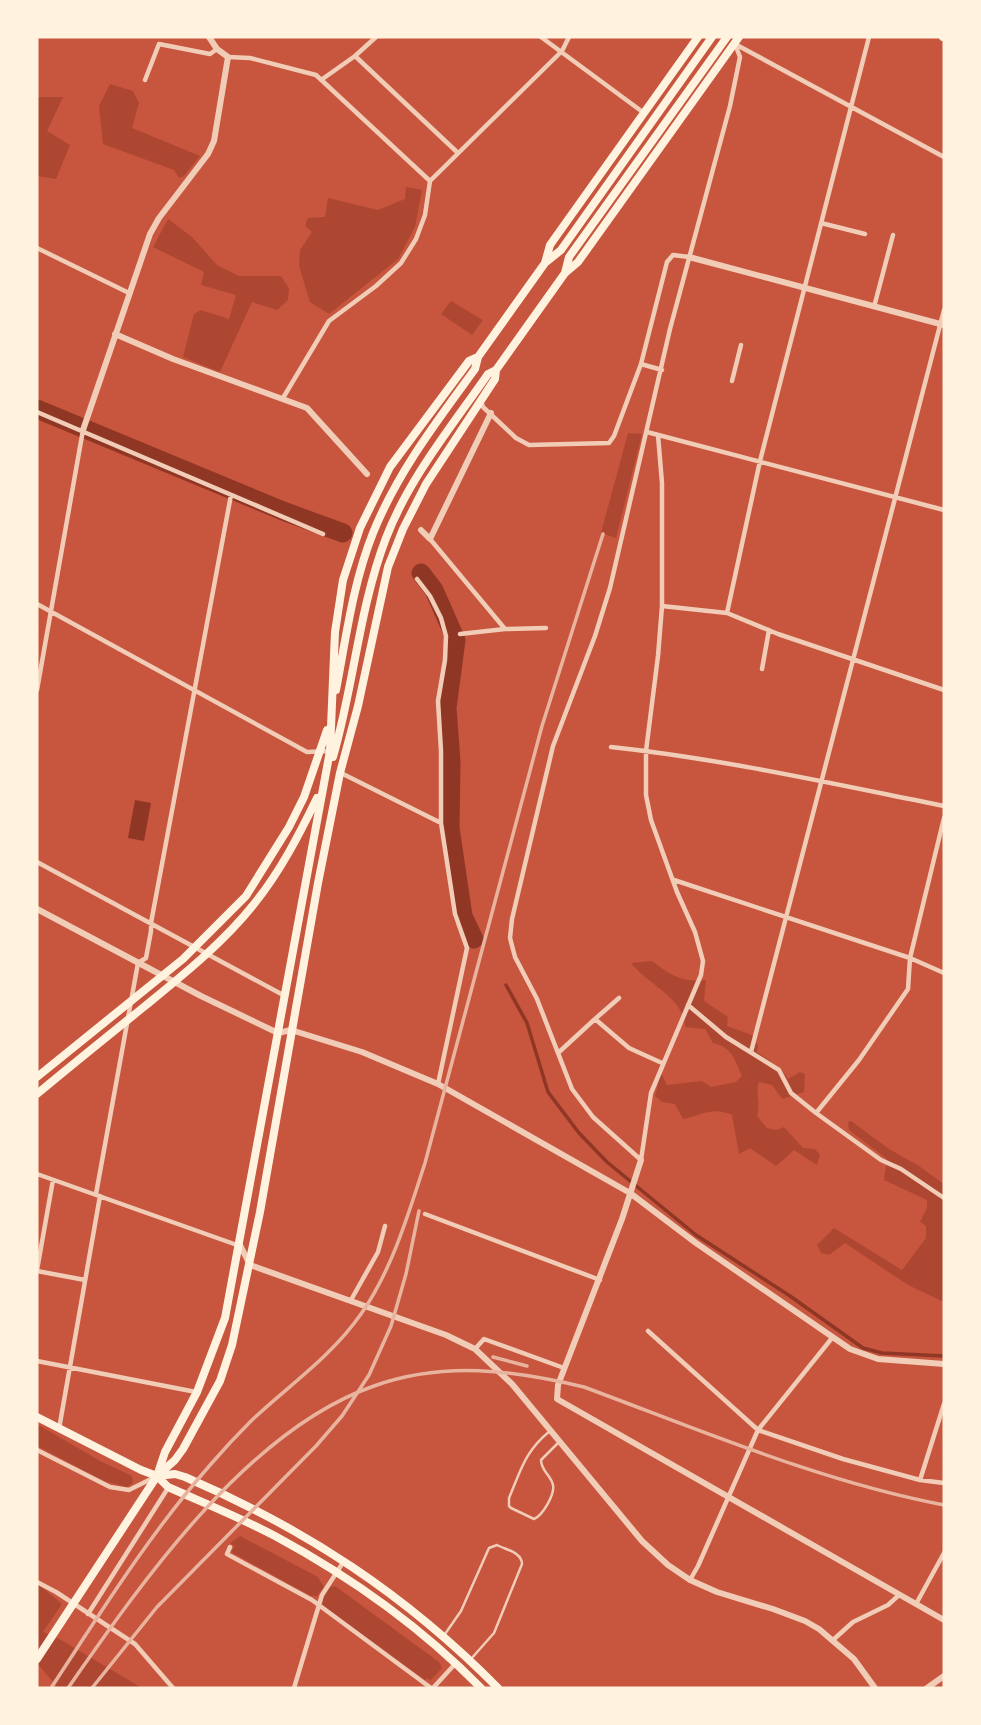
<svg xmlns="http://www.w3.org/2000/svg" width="981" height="1725" font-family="'Sofia Sans Condensed',sans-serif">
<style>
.green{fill:#ae4732}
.water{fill:#8f3625}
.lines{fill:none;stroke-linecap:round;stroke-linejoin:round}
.stream{stroke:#8f3625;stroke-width:3.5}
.river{stroke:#8f3625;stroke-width:19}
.service{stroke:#f1ccb7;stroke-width:2.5}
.minor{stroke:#f1ccb7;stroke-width:4.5}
.tertiary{stroke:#f1ccb7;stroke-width:6}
.primary{stroke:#fff3e0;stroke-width:8}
.trunk{stroke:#fff3e0;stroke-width:8}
.rail{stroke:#e9b49f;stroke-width:3.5}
</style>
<rect width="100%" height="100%" fill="#c8553d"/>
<path class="green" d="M110,84L133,91L139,103L132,128L200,156L184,176L179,178L174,170L103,144L99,106Z
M37,97H63L47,131L70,145L56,179L37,176Z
M406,187L422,190L415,227L398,259L329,314L310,302L299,266L300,250L312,232L305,226L308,218L325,217L328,198L378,210L405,199Z
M168,219L192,237L217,265L239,276H281L289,288L288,300L277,310L252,302L220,372L183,357L194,314L201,310L229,319L236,295L201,285L204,272L153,247Z
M451,301L483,320L472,335L441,314Z
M628,433L642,434L616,538L601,533Z
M652,961C670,975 682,983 706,980L704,1001L728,1017L727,1026L752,1035L758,1046L757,1052L781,1069L788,1079L800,1072L805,1074L804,1092L782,1099L772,1085L759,1082C755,1094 761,1103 757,1116L767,1128L776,1130L784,1127L803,1148L815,1149L820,1155L817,1165L794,1150L776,1166L750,1148L739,1154L732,1115C714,1106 701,1115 683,1119L675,1104L662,1102L655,1096L661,1073L667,1085L702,1081L711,1087L736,1082L742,1076C735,1060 732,1047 713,1043L705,1029L685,1027C684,997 648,985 631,963Z
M851,1121L889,1149L919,1166L944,1184V1302L908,1285L845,1243L829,1255L821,1253L817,1245L834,1228L902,1270L926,1238V1226L920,1222L927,1208V1200L884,1180L887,1159L849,1130L848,1122Z
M37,1424L100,1461L132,1476L133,1483L127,1487L104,1481L37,1446Z
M240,1536L318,1577L324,1587L317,1596H311L231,1552L235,1546L230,1543Z
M37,1583L62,1604L43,1632L61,1640L142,1688H58L37,1663Z
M335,1586L439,1662L442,1668L430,1681L428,1678L425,1680L323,1606L322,1600L330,1587Z"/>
<path class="water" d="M135,800L151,803L144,841L128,838Z"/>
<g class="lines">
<path class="stream" d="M506,985L527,1023L548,1092L579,1133L607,1162L696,1235L790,1296L863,1348L882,1353L944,1356"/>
<path class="river" d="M37,409L283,511L343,533
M421,573L434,590L456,640L447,708L451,762L450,828L463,916L474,939"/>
<path class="service" d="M550,1431C525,1451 521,1470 509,1498V1506L511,1508L534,1519C542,1516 555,1495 553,1485C551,1475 541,1471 541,1460L559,1442
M445,1634L461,1611L489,1548L497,1545C506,1550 522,1552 522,1564L494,1633L471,1659"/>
<path class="minor" d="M541,37L644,113
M735,44L944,157
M355,56L458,153
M228,57L250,58L316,75L430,181
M145,80L159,44L210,54L217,49
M321,80L355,56L376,37
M821,223L865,234
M37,248L129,293
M874,307L893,235
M641,364L662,370
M732,381L741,345
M283,398L329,321L376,286L401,263L416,239L425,215L430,181L562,51L569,37
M481,401L483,407L516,438L529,445L609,443L614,436L641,364L667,262L673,255L689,257
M37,412L323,534
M647,432L944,510
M658,435L662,483V606L658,656L646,751V795L651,820L677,892L695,932L703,961L701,975L651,1093L641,1160L593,1117L572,1089L537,999L515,957L510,938L512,919L553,746L595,636L610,588L670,329L730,106L740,57L735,44
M430,539L505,629L460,634
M417,579L430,596L441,618L446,636L445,660L438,701L441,751V823L455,914L467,948L438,1084
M37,604L307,752L330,751
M662,606L727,613L778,634L944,690
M727,613L760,461L869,37
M505,629L546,628
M762,669L769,630
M37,690L83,430
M611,747C723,759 834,784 944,806
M341,773L441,823
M37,862L285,996
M674,880L910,958L944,973
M688,1005L726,1037L779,1070L791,1093L816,1113L881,1160L901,1169L944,1198
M595,1019L619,998
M751,1052L944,310
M558,1053L595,1019L629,1048L662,1063
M816,1113L859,1060L908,989L910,958L944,818
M37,1174L237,1245
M96,1194L138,963L146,958L151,931V923L231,495
M425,1214L600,1280
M37,1270L53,1180
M37,1271L85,1280
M351,1300L378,1252L385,1226
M648,1331L758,1430L843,1459L920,1480L944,1483
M475,1349L484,1339L564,1368
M37,1361L196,1392
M59,1429L100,1196
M37,1450L110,1487L129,1490L153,1478
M920,1480L944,1404
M230,1547L227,1554L312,1600L431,1688
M690,1580L698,1566L758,1430L832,1338
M37,1582L56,1592L135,1644L173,1688
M916,1604L944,1553
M88,1614L168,1488
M833,1640L853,1622L888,1605L899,1595
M294,1688L322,1595L344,1561
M433,1688L455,1664"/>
<path class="tertiary" d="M689,257L944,325
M115,334L173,359L307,408L367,474
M83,430L150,234L159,218L208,154L214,141L228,57L217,49L209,37
M421,530L430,539L491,413
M37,909L201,996L278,1033L291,1030L362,1052L438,1084L630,1193L696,1243L850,1349L878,1359L944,1364
M641,1160L622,1219L558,1385L557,1399L944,1620
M240,1245L250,1265L446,1335L475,1349L512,1384L642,1541L668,1565L690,1580L717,1592L773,1609L805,1621L819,1629L854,1659L875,1688
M927,1688L944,1676"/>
<path class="primary" d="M37,1417L141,1470L157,1476L168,1487C204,1503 241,1518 275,1536C351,1577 421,1627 481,1688
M157,1476L175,1474L185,1477C306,1529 406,1595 498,1688"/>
<path class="trunk" d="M943,37H944
M545,263L550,245L698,37
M565,273L578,262L739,37
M336,690C346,638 353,583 373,533C397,473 437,421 475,369L478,357
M333,757C354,685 359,608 386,538C409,478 452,426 488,374L496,370
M37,1077L183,959L246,896L289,827L304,797L327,730
M37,1094C73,1064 109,1035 145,1006C183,975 223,943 254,904C280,872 299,835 317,798
M158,1473L165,1452L197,1392L225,1318L330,751L335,632L343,580L360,528L390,467L469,361L478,357L545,263L561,250L712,37
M37,1659L157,1476L175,1460L183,1449L220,1381L232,1345L260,1212L318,883L340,773L358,706L388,567L403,529L426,484L495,379L496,370L565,273L569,257L727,37"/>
<path class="rail" d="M493,1357L527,1366
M51,1688C101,1612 150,1533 211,1464C224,1449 237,1435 251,1421C288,1386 331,1357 361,1314C392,1270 408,1215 425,1163L542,726L603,534
M68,1688C142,1582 247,1430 374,1386C444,1361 513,1370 584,1387C700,1430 822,1482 944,1505
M92,1688L157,1607L316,1446L342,1416L369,1375L391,1326L406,1274L419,1211"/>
</g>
<rect width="981" height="1725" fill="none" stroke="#fff3e0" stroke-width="77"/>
</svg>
